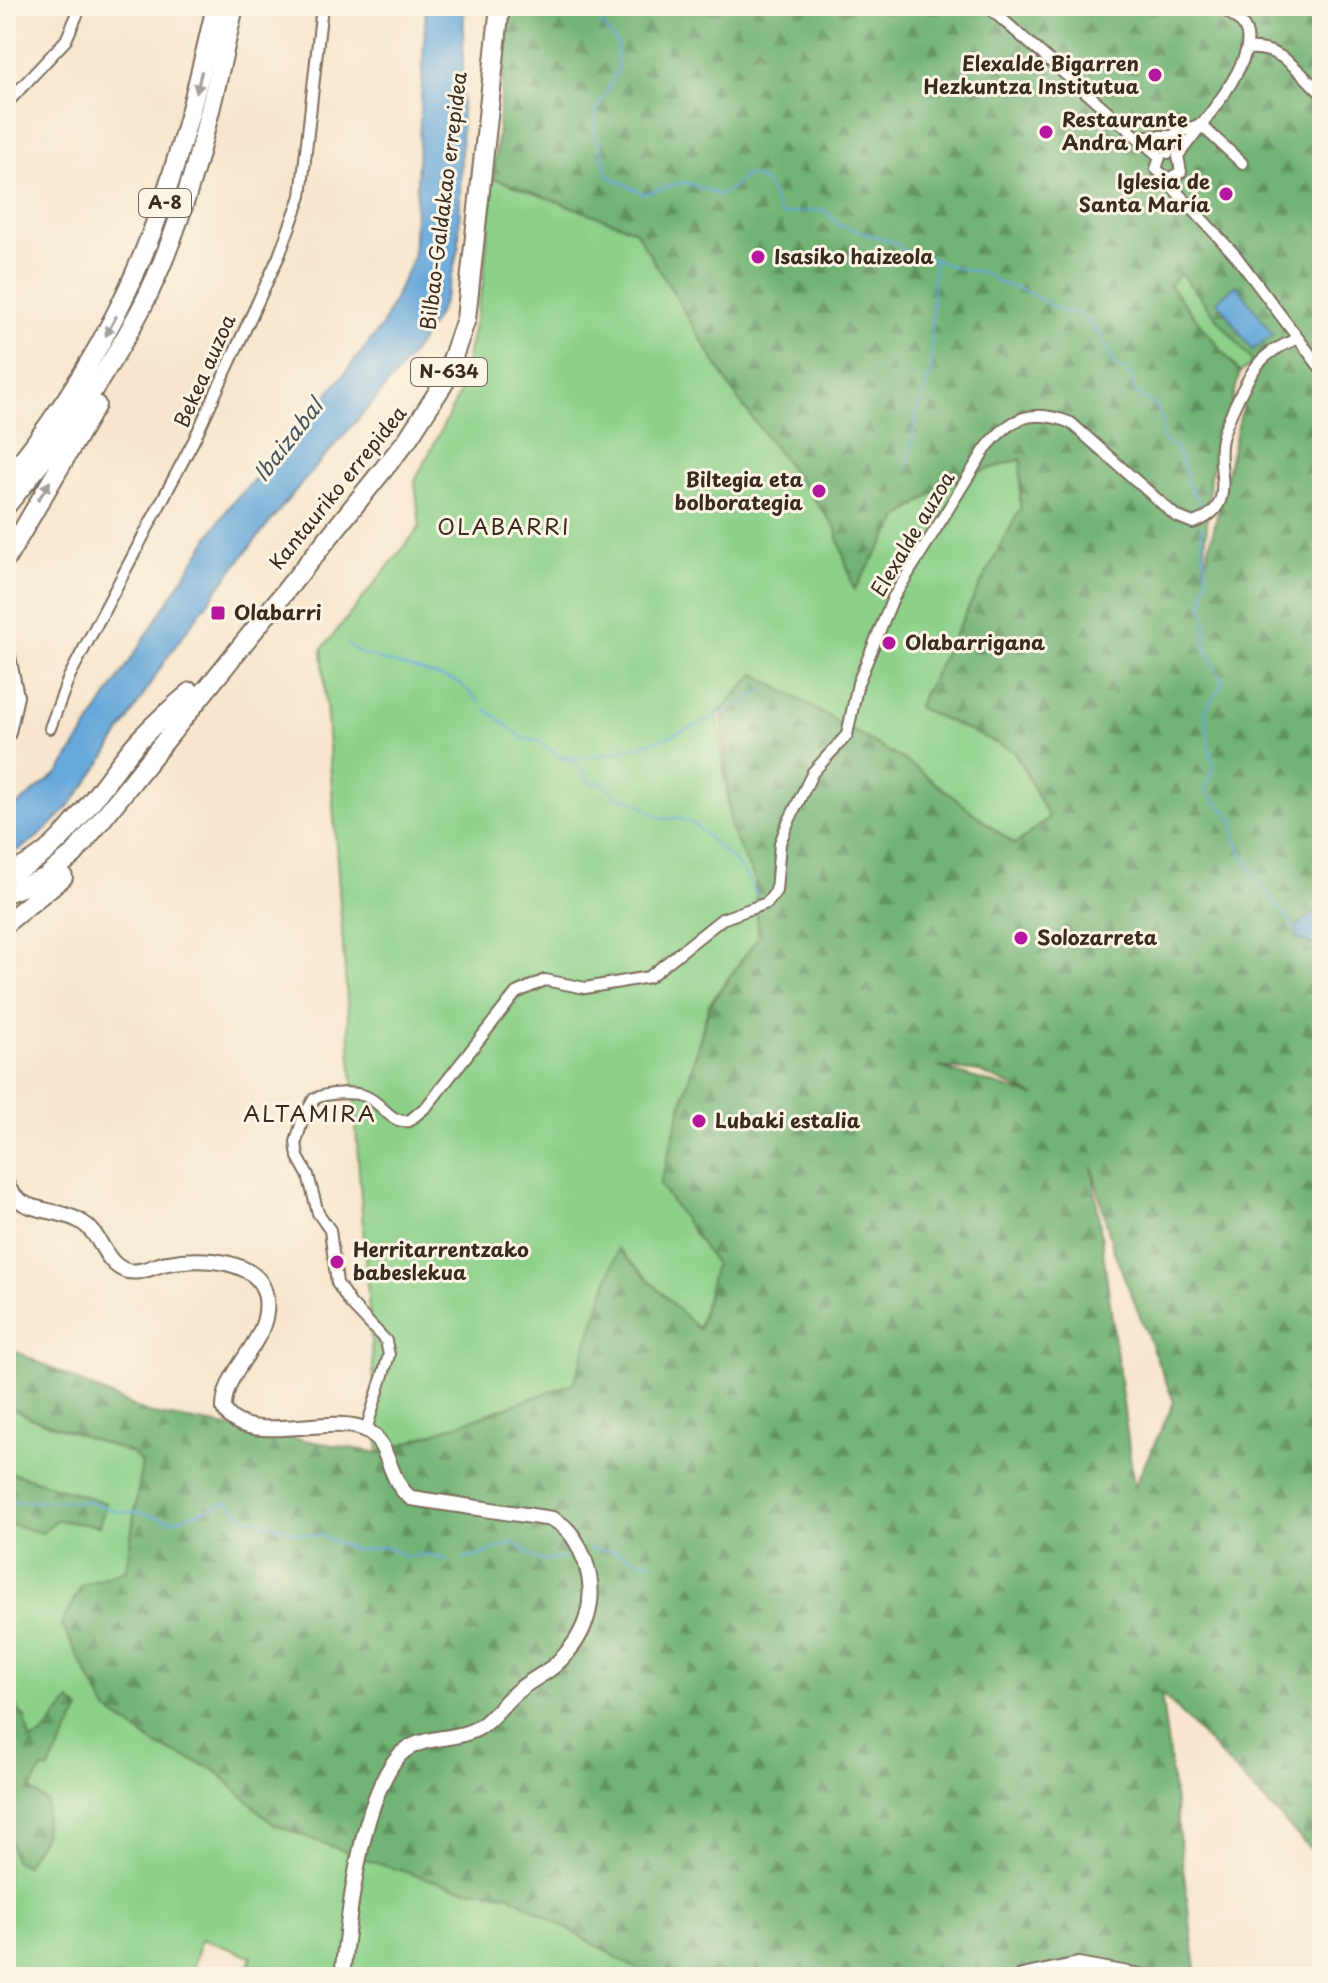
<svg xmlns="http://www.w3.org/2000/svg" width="1328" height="1983" font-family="'Playpen Sans',sans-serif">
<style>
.green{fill:#8cd089;stroke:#647d54;stroke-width:2}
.forest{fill:url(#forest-firs);stroke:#566e4a;stroke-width:2;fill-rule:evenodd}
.water{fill:#66a8da;stroke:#50697c;stroke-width:2}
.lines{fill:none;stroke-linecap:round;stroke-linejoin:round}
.stream{stroke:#66a8da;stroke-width:2}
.street-casing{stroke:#7d6c5b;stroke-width:14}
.secondary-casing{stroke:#7d6c5b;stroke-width:18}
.highway-casing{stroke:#7d6c5b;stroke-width:22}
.street{stroke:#fff;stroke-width:10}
.secondary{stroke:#fff;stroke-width:14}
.highway{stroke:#fff;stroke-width:18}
.oneway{fill:#a79f9a}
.poi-dot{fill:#b5179e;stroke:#fcf5e5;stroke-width:3}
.labels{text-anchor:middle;stroke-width:6;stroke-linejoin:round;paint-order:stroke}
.shield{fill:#fcf5e5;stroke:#75675a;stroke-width:2}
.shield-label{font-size:18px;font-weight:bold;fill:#3b2a1e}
.poi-label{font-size:20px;font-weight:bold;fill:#3b2a1e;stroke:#fcf5e5;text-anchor:start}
.street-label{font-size:20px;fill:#3b2a1e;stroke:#fcf5e5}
.water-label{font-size:22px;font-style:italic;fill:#4a5660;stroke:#fcf5e5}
.neighbourhood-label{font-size:22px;letter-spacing:2px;fill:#3b2a1e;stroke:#fcf5e5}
</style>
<defs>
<pattern id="forest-firs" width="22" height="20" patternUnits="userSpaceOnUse" patternTransform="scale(2)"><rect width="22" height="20" fill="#71b275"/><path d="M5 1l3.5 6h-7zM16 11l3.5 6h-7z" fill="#5e915f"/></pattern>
</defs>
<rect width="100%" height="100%" fill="#fcf5e5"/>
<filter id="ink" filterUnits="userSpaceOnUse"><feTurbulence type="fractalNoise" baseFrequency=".0125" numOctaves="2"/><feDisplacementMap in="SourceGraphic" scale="16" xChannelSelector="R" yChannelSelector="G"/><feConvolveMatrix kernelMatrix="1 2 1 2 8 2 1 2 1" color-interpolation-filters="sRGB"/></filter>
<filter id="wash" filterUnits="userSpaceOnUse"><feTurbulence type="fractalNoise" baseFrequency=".006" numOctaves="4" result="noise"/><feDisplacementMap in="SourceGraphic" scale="32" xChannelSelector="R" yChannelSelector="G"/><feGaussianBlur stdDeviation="1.8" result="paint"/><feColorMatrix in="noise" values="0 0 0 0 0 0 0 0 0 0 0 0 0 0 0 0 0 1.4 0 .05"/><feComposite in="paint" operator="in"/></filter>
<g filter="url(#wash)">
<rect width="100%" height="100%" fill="#f7e6cd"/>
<path class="green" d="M493,178L635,230L737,398L835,527L854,589L900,517L949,481L1021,459L1020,509L917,707L1014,751L1049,817L1015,845L912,765L755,674L718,713L731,830L755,880L760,935L709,1004L660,1185L716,1264L697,1332L618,1249L574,1383L379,1453L322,649L420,527L415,481L459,395L483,283Z
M1182,273L1253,362L1240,373L1168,284Z
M6,1405L31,1418L132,1453L142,1463L126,1570L82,1585L158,1746L214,1769L273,1824L454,1887L508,1894L650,1977H245L252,1956L201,1939L191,1977H14L6,1971V1820L14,1860L44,1835L47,1803L31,1790L70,1701L42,1736L29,1741L14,1701L6,1696V1528L10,1524L42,1533L56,1520L99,1526L6,1471Z"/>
<path class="forest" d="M510,6H1322V1861L1161,1693L1197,1977H650L508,1894L454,1887L370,1861L273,1824L214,1769L158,1746L107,1710L61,1624L82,1585L126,1570L142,1463L132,1453L31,1418L6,1405V1347L147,1413L379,1453L574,1383L618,1249L699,1330L715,1264L660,1185L709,1007L758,937L755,880L731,830L722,709L755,674L912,765L1015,845L1049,818L1014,751L917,707L1020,509L1021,459L949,481L900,517L854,590L835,527L737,398L635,230L493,178ZM1181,274L1253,362L1204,570L1210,477L1240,373L1169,285ZM938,1067L980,1072L1035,1096H1034ZM1092,1166L1113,1249L1174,1402L1134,1487Z
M6,1471L106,1503L99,1526L56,1520L42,1533L10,1524L6,1528Z
M6,1696L25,1718L30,1741L42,1736L70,1701L80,1710L48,1770L42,1769L31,1790L47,1802L44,1835L25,1866L14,1860L6,1820Z"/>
<path class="water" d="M426,6H464L459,244C453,273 446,305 429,329C388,392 333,444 286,502C245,553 202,607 165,661C124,722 75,827 6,856V814L59,772L229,506L295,436L382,326L413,258Z
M1237,285L1273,335L1252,350L1217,300Z
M1321,908L1322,911V948L1296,938L1297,926Z"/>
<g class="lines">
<path class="stream" d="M573,6L597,17L617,44L618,69L596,112L595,137L600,143L608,176L644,194L684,182L720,195L734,187L744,176C771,174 770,197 781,215L824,209L839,225L894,242L916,260L931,258L952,267L983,272L997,282L1025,291L1061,311L1080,313L1101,336L1115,365L1130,375L1135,392L1157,407L1163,425L1162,439L1177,449C1181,462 1186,472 1189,484C1191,493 1201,502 1204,512
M908,465L916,415L931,373L934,259
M1201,526L1207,577L1203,605L1207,624L1204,644L1223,683L1205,710C1209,728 1206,749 1214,765L1205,790C1206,792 1231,817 1234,819C1230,853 1278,905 1297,931
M347,644L361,654L458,682L480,702
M486,709L524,739L539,741L560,757L577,763L592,784L603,783L619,798L632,800L662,819L678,818L694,824L741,868L757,895
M562,757C620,762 714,721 763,691
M6,1501L91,1502L119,1512H139L172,1521L228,1502L244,1516L305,1535H320L357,1551L386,1546L406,1557L427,1554L448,1560
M590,1549L613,1551L650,1563
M463,1559L480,1556L512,1542L540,1561L566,1557"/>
</g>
</g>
<g filter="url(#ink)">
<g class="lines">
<defs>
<path id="street" d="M987,6L1160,157
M1247,49C1281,45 1300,73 1322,94
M6,104L66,40L81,6
M1200,124L1242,163
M1137,136H1171L1200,124
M1168,153L1171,136
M1178,156C1195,131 1258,62 1246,31C1241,19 1228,12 1218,6
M1160,157L1156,169L1168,179L1181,172L1178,156
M1164,178L1236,256L1322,370
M50,728L69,677L194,440L279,256L301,196L322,6
M366,1430L389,1355L386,1341L350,1303L337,1283L330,1230L318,1213L308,1175L298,1157L296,1142L303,1118L314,1099C325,1093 353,1091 365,1096C382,1102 390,1124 409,1121L427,1106L516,993L545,980L585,988L649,977L722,919L767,903L776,891L780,843L787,825L813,772L847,735L858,683L893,598L986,448C1010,418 1032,407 1071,423L1176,516L1193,523C1241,506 1214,471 1222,439C1226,422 1248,375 1260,362C1270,351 1283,345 1296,339"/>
<path id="secondary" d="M6,1183C20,1217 56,1205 83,1223C102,1235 104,1264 127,1271C142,1274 154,1265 168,1263C199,1257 261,1258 266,1298C272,1342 223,1368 224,1409C244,1446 321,1417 358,1427C392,1435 385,1480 411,1498L552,1519C570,1527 578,1543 585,1561C599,1601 586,1637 555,1665C545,1674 531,1680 520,1689C505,1700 495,1717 480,1727C454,1743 416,1733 396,1759C360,1806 348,1918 342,1977
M1022,1977L1078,1965L1145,1977
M1321,1977L1322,1974"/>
<path id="highway" d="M6,480C131,330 174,193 216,6
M6,506C57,445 104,380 141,309C189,215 211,109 234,6
M6,559L96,405
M6,657L14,696L6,732
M6,873C63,859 102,780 140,739C156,722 173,707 191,692
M6,893L45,878L74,854L407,440L444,383L466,319L500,6
M6,923L63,877"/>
</defs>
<use href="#street" class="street-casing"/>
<use href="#secondary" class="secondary-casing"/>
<use href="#highway" class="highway-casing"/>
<use href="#street" class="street"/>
<use href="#secondary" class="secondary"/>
<use href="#highway" class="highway"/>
</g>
<defs><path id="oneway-solid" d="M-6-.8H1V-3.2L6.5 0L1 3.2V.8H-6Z" transform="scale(2)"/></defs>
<g class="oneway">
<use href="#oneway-solid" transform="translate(199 82) rotate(103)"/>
<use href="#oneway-solid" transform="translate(111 326) rotate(118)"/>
<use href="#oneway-solid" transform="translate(44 491) rotate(-57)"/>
</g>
</g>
<g class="poi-dot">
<circle cx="1155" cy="75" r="8"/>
<circle cx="1046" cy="132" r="8"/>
<circle cx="1226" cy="194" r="8"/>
<circle cx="758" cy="257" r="8"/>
<circle cx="819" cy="491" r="8"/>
<rect x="210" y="605" width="16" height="16" rx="4"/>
<circle cx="889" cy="643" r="8"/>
<circle cx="1021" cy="938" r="8"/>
<circle cx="699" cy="1121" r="8"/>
<circle cx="337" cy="1262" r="8"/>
</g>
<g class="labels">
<g class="shield">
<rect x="139" y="189" width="52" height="28" rx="6"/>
<rect x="411" y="358" width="76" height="28" rx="6"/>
</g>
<g class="shield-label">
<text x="165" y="209">A-8</text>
<text x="449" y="378">N-634</text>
</g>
<g class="poi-label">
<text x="1139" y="71" text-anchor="end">Elexalde Bigarren<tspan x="1139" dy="23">Hezkuntza Institutua</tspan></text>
<text x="1062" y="127">Restaurante<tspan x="1062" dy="23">Andra Mari</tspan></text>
<text x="1210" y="189" text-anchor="end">Iglesia de<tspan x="1210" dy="23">Santa María</tspan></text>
<text x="774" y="264">Isasiko haizeola</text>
<text x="803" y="487" text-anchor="end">Biltegia eta<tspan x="803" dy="23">bolborategia</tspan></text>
<text x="234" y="620">Olabarri</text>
<text x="905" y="650">Olabarrigana</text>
<text x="1037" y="945">Solozarreta</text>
<text x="715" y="1128">Lubaki estalia</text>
<text x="353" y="1257">Herritarrentzako<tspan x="353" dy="23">babeslekua</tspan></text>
</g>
<g class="street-label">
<text transform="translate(444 201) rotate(-83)" y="7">Bilbao-Galdakao errepidea</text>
<text transform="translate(205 371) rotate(-66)" y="7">Bekea auzoa</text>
<text transform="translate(338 488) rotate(-51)" y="7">Kantauriko errepidea</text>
<text transform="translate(913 534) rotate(-59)" y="7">Elexalde auzoa</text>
</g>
<g class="water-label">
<text transform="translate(288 440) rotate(-52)" y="8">Ibaizabal</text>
</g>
<g class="neighbourhood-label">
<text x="504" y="535">OLABARRI</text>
<text x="310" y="1122">ALTAMIRA</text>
</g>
</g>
<rect width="1328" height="1983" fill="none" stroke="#fcf5e5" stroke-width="32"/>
</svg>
